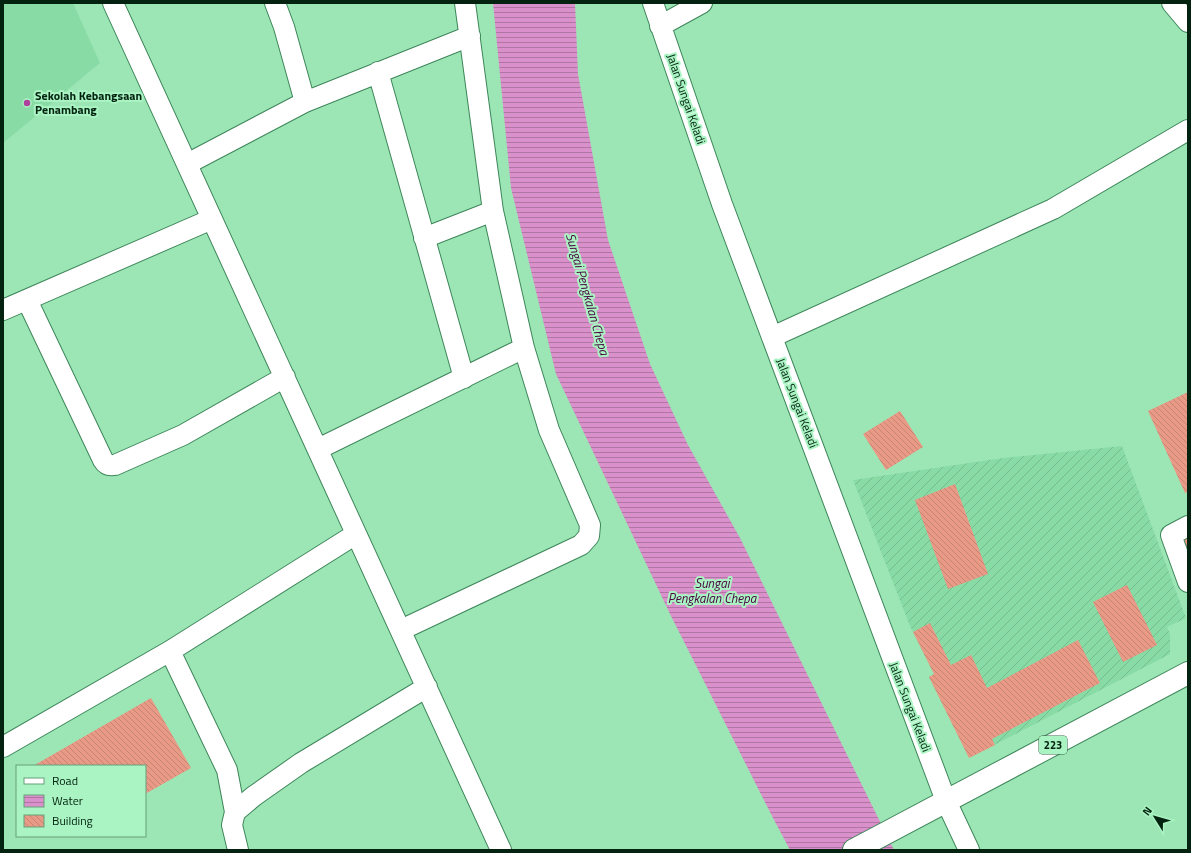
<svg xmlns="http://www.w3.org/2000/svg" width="1191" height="853" font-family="'Titillium Web',sans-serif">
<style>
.built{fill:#89dba6}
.industrial{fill:url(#industrial-furrows)}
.water{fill:url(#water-rules)}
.building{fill:url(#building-back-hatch)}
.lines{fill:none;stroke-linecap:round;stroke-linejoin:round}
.minor-casing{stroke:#3e865a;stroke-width:22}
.major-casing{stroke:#3e865a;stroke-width:24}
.minor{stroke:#fff;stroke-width:20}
.major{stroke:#fff;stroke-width:22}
.poi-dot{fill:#af409d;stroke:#a9f4c2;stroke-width:1.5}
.labels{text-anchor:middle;stroke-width:4;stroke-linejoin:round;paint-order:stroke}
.shield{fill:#a9f4c2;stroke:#356145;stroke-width:1}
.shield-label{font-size:11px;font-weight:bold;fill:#032210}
.poi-label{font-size:12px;font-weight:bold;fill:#032210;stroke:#a9f4c2;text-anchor:start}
.street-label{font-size:12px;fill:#032210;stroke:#a9f4c2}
.water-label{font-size:13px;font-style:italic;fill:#490640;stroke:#a9f4c2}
</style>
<defs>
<pattern id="industrial-furrows" width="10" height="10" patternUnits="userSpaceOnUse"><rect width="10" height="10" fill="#89dba6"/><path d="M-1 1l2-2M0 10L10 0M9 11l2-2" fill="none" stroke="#75bc8e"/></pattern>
<pattern id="water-rules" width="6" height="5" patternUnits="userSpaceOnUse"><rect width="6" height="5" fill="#da90ca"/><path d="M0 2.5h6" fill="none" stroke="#af75a3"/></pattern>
<pattern id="building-back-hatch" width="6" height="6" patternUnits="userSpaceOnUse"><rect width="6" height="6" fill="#e99a86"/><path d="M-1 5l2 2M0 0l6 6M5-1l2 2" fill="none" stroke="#c68473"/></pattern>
</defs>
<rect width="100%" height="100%" fill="#9ce6b5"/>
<path class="built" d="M3,3H73L100,63L3,143Z"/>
<path class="industrial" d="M1122,446L1186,618L1167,627L1170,634V654L969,758L929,677L934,674L910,626L853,480L1003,458Z"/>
<path class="water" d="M493,3H575L578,74L608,240L650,364L688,445L740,538L894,850H790L773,818L671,616L556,374L511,188Z"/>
<path class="building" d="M1188,392V492L1185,493L1148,411Z
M900,411L923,447L886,470L863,434Z
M955,484L988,574L948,589L915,500Z
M1188,532V554L1181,536Z
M1127,585L1157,645L1123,662L1093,602Z
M930,623L951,665L971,655L987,688L1078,640L1100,683L992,739L995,745L969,758L929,677L934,674L913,632Z
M151,698L191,768L145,794V766H33Z"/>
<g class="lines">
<defs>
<path id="minor" d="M113,3L501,850
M275,3L284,27L305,102
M653,3L722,204L946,801L969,850
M1172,3L1188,22
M660,26L702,3
M378,72L464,378
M187,164L305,102L470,36
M424,238L493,211
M27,300L103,460C106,465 109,466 115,465L183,435L285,377
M3,310L212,219
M772,337L1053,209L1188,130
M318,449L524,348
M1188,526L1171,535L1188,582
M401,630L581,545L589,536L590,525L549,430L524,348L493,211L465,3
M170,651L227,770L235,812
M3,747L170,651L356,534
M238,850L232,825L235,812L254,796L301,763L427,687"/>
<path id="major" d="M854,850L1188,673"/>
</defs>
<use href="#minor" class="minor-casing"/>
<use href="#major" class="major-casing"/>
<use href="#minor" class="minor"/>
<use href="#major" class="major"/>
</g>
<circle class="poi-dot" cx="27" cy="103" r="4"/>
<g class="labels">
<rect class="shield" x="1039" y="736" width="28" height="18" rx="3"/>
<g class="shield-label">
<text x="1053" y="749">223</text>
</g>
<g class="poi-label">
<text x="35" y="100">Sekolah Kebangsaan<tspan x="35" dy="14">Penambang</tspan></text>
</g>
<g class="street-label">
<text transform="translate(686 99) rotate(71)" y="4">Jalan Sungai Keladi</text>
<text transform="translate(797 403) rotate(69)" y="4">Jalan Sungai Keladi</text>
<text transform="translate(910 707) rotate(69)" y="4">Jalan Sungai Keladi</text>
</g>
<g class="water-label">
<text transform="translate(588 294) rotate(74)" y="5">Sungai Pengkalan Chepa</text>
<text x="712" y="588">Sungai<tspan x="712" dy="15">Pengkalan Chepa</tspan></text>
</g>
</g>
<rect width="1191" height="853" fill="none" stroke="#032210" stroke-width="8"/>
<rect x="16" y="765" width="130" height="72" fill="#a9f4c2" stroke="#67a07b"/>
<rect x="24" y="778" width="20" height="6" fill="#ffffff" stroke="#67a07b"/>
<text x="52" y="785" font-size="12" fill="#032210">Road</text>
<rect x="24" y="795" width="20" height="12" fill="url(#water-rules)" stroke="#67a07b"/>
<text x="52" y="805" font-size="12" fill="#032210">Water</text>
<rect x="24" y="815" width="20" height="12" fill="url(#building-back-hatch)" stroke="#67a07b"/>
<text x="52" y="825" font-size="12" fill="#032210">Building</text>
<g transform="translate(1155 817) rotate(307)" stroke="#a9f4c2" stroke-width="3" paint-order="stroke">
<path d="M0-3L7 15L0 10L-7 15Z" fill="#032210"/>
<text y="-6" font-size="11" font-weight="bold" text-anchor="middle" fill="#032210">N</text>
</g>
</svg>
